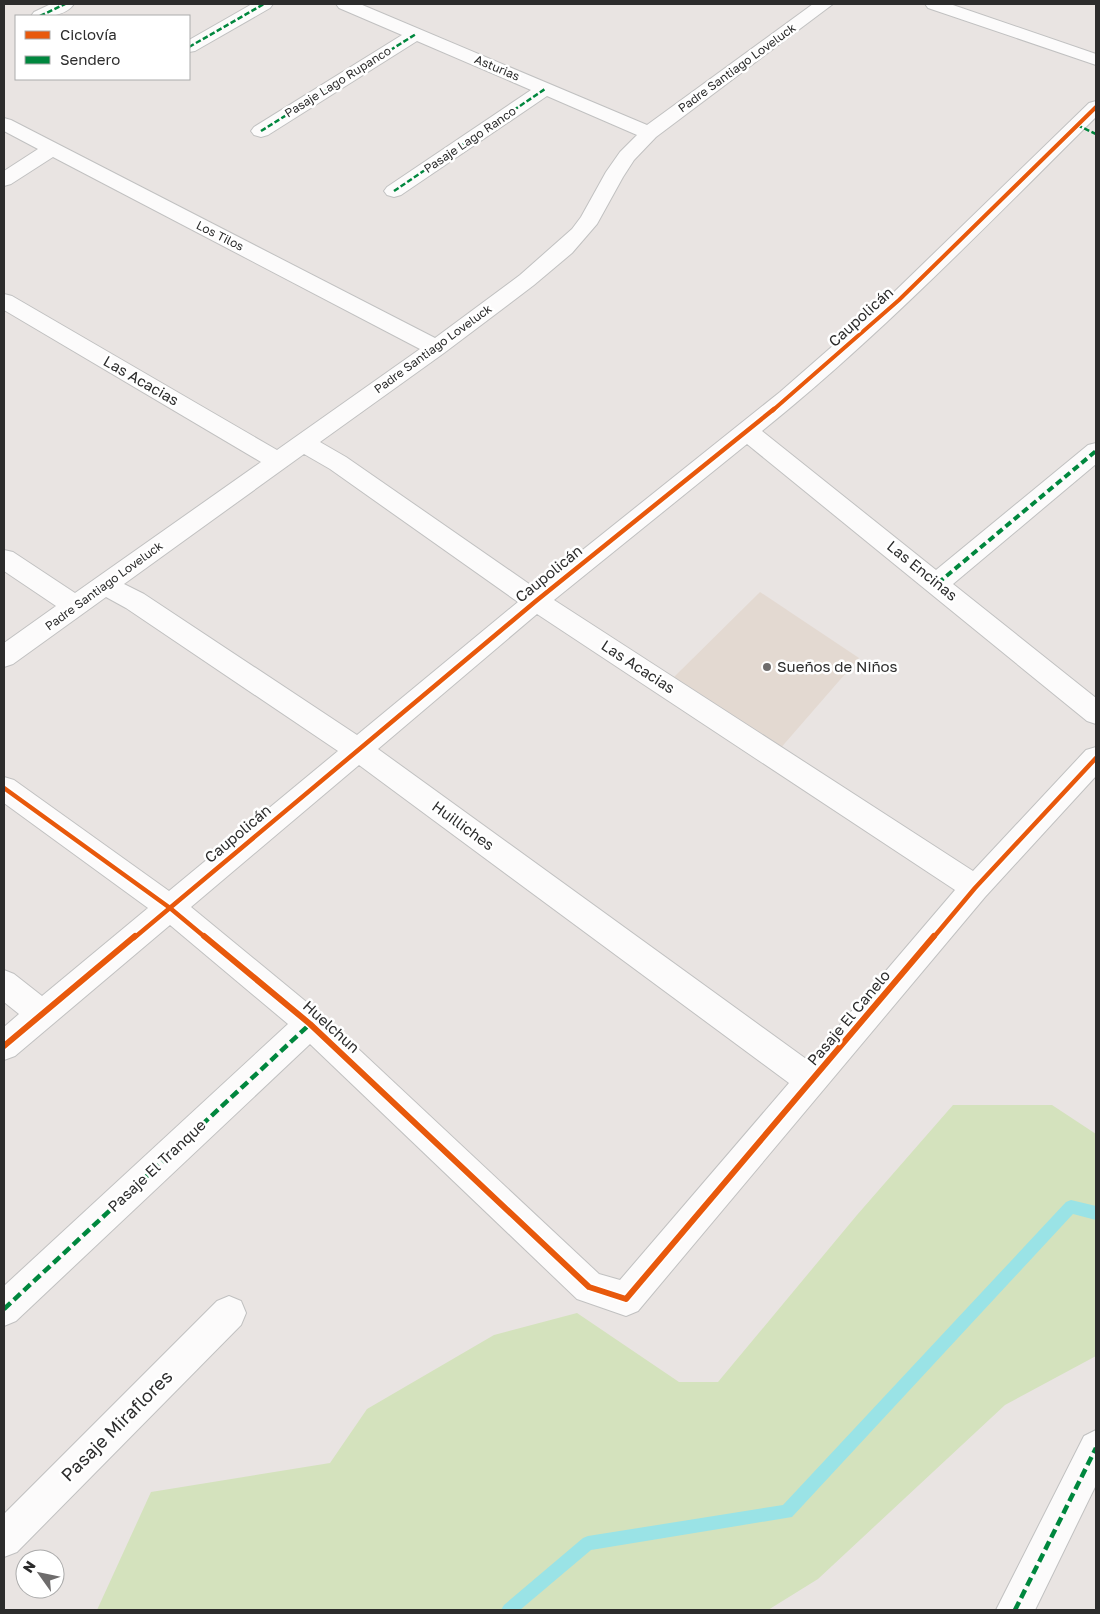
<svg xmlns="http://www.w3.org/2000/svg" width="1100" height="1614" font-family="'Golos Text',sans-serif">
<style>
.education{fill:#e3d9d1}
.green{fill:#d4e2bd}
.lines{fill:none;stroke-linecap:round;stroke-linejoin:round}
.stream{fill:#9ae3e6;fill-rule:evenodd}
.minor-casing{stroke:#c1c1c1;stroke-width:2}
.minor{fill:#fcfbfb;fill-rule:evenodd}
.quiet-far2{stroke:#00873e;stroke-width:2.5;stroke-dasharray:5.5 2.5;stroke-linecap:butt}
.quiet-far1{stroke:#00873e;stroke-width:4;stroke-dasharray:7 4;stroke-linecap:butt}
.quiet{stroke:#00873e;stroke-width:4.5;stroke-dasharray:9 4.5;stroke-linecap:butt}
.cycleway-far2-casing{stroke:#fff;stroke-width:6}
.cycleway-far1-casing{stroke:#fff;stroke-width:8}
.cycleway-casing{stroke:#fff;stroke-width:9}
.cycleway-far2{stroke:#e8590c;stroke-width:4}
.cycleway-far1{stroke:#e8590c;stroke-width:4.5}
.cycleway{stroke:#e8590c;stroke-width:6}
.poi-dot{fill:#6e6c6c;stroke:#fff;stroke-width:2}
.labels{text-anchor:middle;stroke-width:5;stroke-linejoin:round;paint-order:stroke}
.far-street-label{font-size:12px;fill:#2c2c2c;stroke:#fff}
.street-label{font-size:15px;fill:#2c2c2c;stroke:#fff}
.poi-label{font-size:15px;fill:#2c2c2c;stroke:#fff;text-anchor:start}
.near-street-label{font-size:18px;fill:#2c2c2c;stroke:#fff}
</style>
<rect width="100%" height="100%" fill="#e9e4e2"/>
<path class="education" d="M760,592L859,658L779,750L674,677Z"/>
<path class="green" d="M953,1105H1052L1096,1134V1356L1005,1405L818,1579L768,1610H97L151,1492L330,1463L367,1409L494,1335L577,1313L679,1382H718L857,1215Z"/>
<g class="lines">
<path class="stream" d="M1071,1200L1096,1206V1220L1073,1214L792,1517L591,1550L520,1610H501L504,1605L583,1538L588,1536L783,1505L1066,1202Z"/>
<defs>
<path id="minor" d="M51,4H74C65,17 45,17 31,16L34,12Z
M252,4H273L270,8L195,51L189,52V40Z
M336,4H360L647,125L813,4H833L656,137L634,160L623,177L597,224L572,253L534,285L444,353L320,442L346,457L535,588L780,392L891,295L1089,103L1096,101V117C987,225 881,335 762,431L936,570L1088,445L1096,443V464L953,584L1096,698V724L1087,721L747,444L554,600L973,871L1086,750L1096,747V776L985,897L638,1311L626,1316L577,1299L310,1044L16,1321L4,1326V1286L288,1024L170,925L15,1056L4,1060V1027L19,1014L4,1002V970L14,974L42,996L148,908L4,803V777L14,780L169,891L338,751L126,608L106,597L13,664L4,667V643L56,606L4,571V550L13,552L75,593L261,462L4,310V294L12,296L277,450L420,349L53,157L11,184L4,186V171L38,149L4,131V118L11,120L435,338L520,275L572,229L581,217L606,172L620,152L637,135L547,96L401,195L394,197L387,195L384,191L387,187L531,90L417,41L268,135L261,137L254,135L251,131L254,127L402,35L339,8ZM304,454L330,469L518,602L357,735L144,594L124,584ZM537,614L955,890L809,1061L378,749ZM359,765L789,1083L620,1280L599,1274L321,1014L191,907Z
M925,4H950L1096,54V65L928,8Z
M229,1296L241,1301L246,1313L241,1325L17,1552L4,1557V1514L217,1301Z
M1096,1430V1485L1035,1610H996L1084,1436Z"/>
</defs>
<use href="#minor" class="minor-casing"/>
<use href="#minor" class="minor"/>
<path class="quiet-far2" d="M40,16L65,4
M189,47L264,4
M1077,125L1096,134
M261,131L416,34
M394,191L545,89"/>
<path class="quiet-far1" d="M938,583L1096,451"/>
<path class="quiet" d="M4,1309L310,1024
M1015,1610L1096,1448"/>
<defs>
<path id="cycleway-far2" d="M772,411L899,300L1096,107"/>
<path id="cycleway-far1" d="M4,788L170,908L206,938
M134,938L536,601L774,409
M933,938L975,888L1096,758"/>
<path id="cycleway" d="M204,936L310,1024L589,1287L626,1299L934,936
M4,1046L135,936"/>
</defs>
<use href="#cycleway-far2" class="cycleway-far2-casing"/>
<use href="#cycleway-far1" class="cycleway-far1-casing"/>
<use href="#cycleway" class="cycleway-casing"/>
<use href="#cycleway-far2" class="cycleway-far2"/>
<use href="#cycleway-far1" class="cycleway-far1"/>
<use href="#cycleway" class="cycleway"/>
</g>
<circle class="poi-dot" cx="767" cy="667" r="5"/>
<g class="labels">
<g class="far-street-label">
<text transform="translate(497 68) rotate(23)" y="4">Asturias</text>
<text transform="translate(737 68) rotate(-36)" y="4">Padre Santiago Loveluck</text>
<text transform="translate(338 82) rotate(-32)" y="4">Pasaje Lago Rupanco</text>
<text transform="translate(470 140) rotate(-34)" y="4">Pasaje Lago Ranco</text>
<text transform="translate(220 236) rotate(27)" y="4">Los Tilos</text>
<text transform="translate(433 349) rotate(-36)" y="4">Padre Santiago Loveluck</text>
<text transform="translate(104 586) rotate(-36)" y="4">Padre Santiago Loveluck</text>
</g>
<g class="street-label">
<text transform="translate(861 317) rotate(-42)" y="5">Caupolicán</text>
<text transform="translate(141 381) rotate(30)" y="5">Las Acacias</text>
<text transform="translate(922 571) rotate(39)" y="5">Las Encinas</text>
<text transform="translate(549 574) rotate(-39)" y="5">Caupolicán</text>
<text transform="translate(638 667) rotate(33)" y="5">Las Acacias</text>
<text transform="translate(463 826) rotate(36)" y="5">Huilliches</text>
<text transform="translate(238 834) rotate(-40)" y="5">Caupolicán</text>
<text transform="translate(849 1018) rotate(-50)" y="5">Pasaje El Canelo</text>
<text transform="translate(331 1027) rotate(42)" y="5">Huelchun</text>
<text transform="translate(157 1166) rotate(-43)" y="5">Pasaje El Tranque</text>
</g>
<g class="poi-label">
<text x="777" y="672">Sueños de Niños</text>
</g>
<g class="near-street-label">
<text transform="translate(117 1426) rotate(-45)" y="6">Pasaje Miraflores</text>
</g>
</g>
<rect width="1100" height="1614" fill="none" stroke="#2c2c2c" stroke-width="10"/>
<rect x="15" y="15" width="175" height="65" fill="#ffffff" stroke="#ababab"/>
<rect x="25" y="31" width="25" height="8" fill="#e8590c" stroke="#ababab"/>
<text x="60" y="40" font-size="15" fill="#2c2c2c">Ciclovía</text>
<rect x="25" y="56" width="25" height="8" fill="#00873e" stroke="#ababab"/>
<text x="60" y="65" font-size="15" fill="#2c2c2c">Sendero</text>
<g transform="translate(40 1574) rotate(303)"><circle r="24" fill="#ffffff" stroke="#ababab"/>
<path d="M0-4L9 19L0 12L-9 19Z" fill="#6e6c6c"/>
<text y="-8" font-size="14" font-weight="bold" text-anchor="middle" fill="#2c2c2c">N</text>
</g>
</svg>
